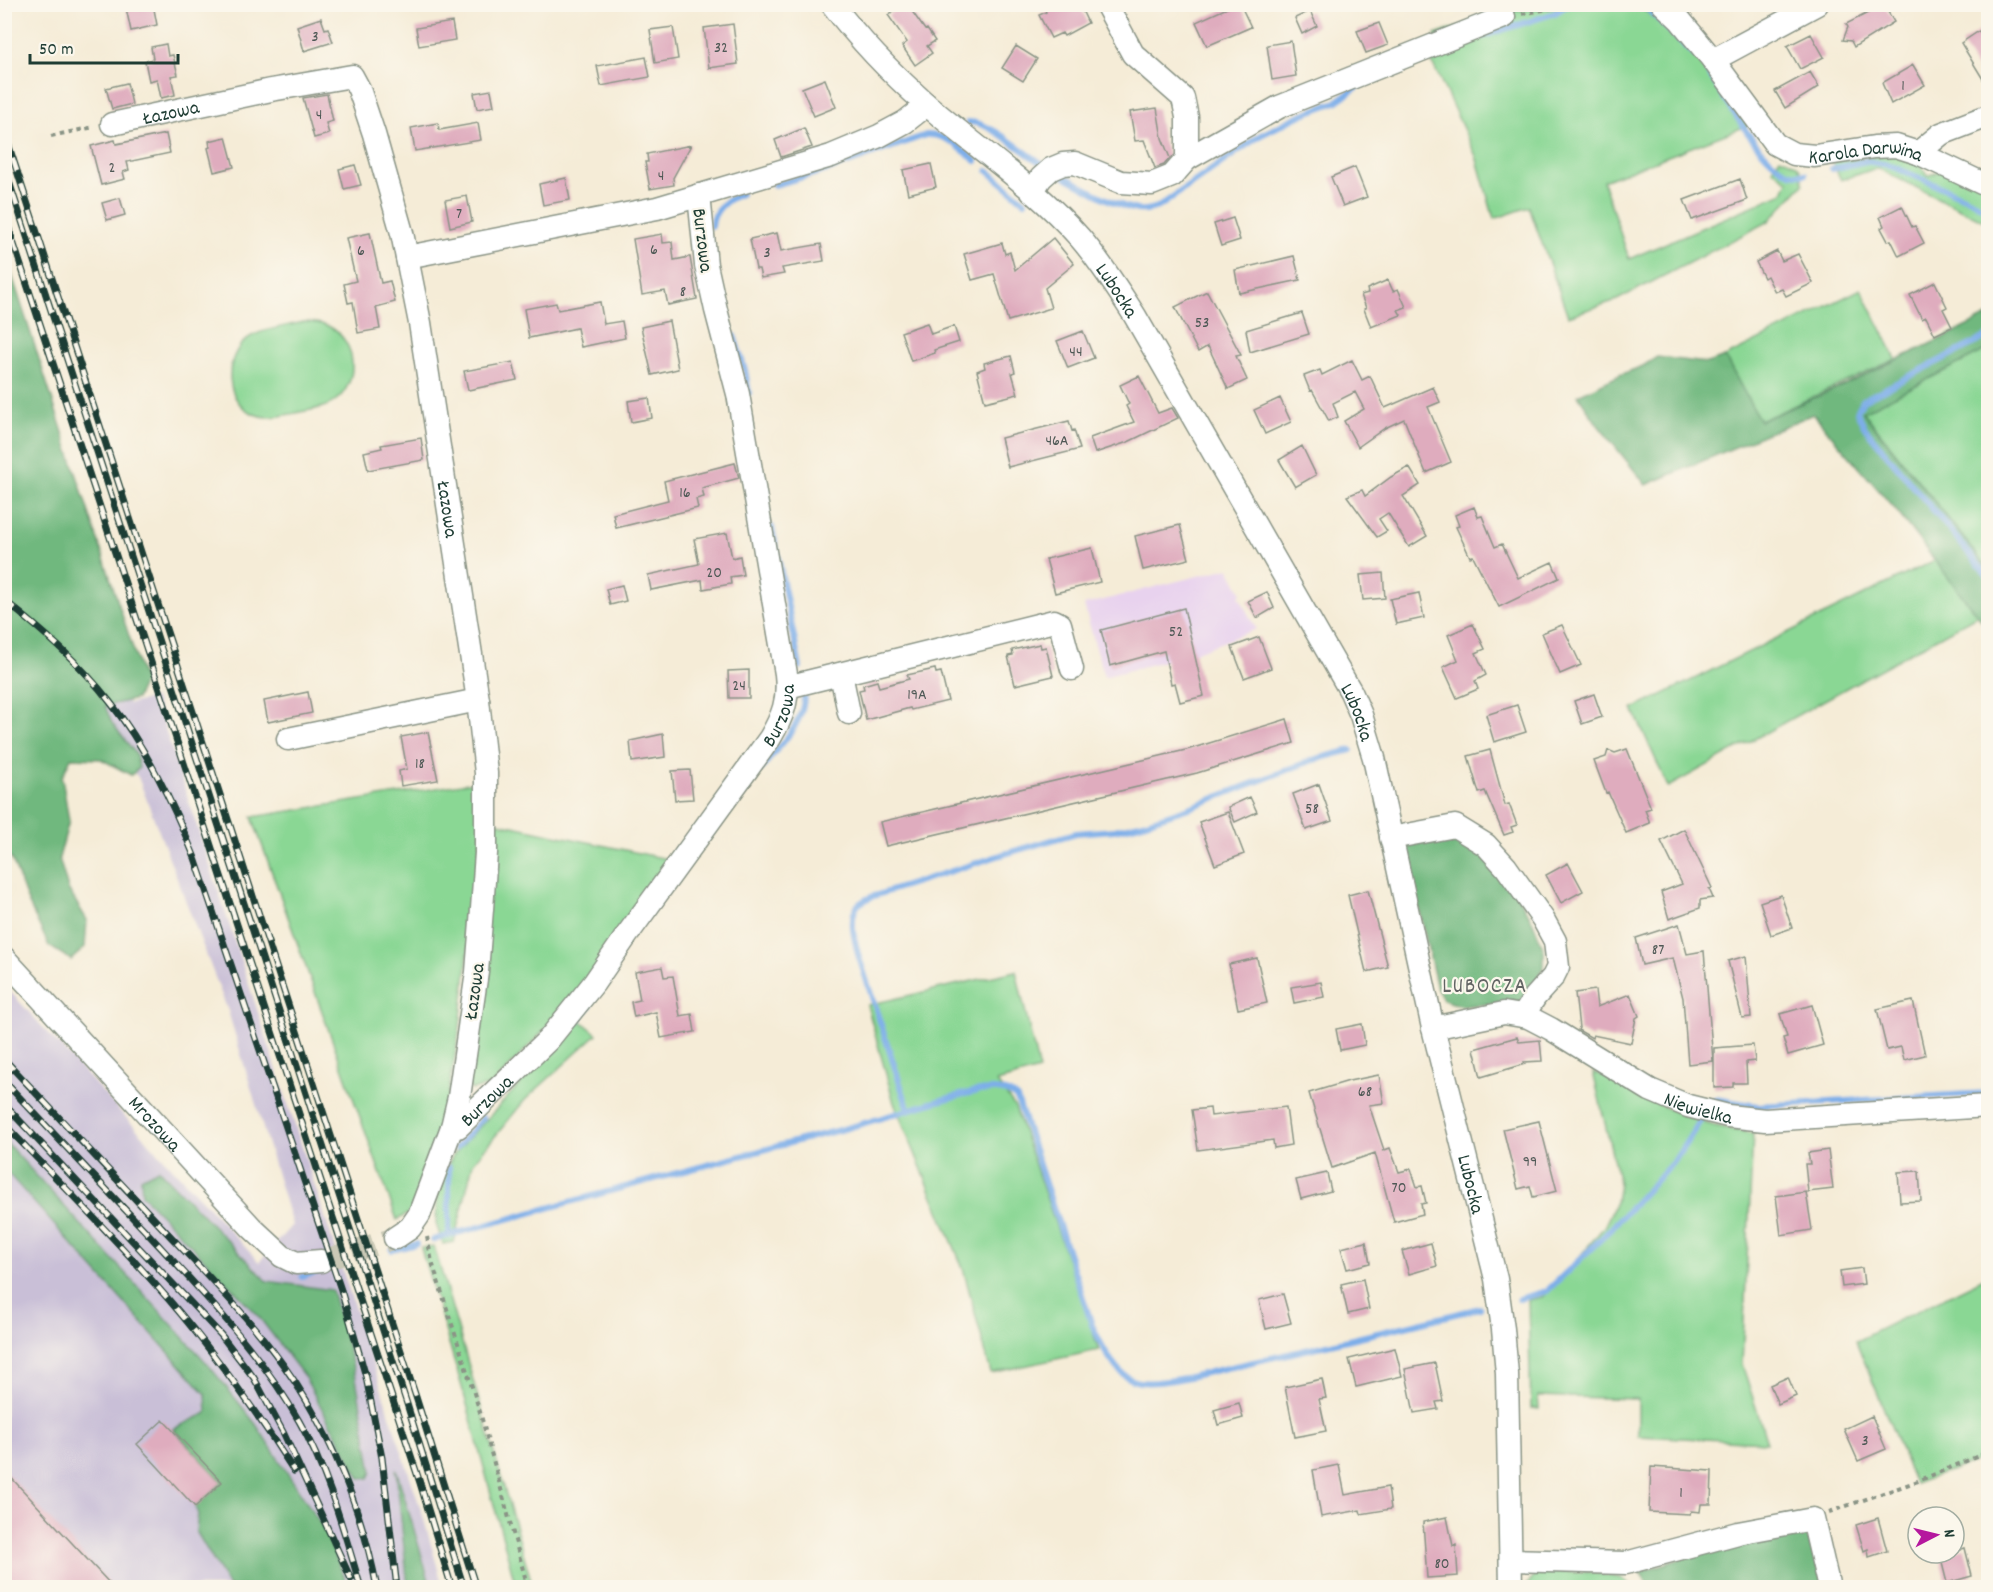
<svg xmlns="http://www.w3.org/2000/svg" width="1993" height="1592" font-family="Dekko,sans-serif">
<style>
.built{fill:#e8d2ee}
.industrial{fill:#c9bfd7}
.green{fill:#8ad794;stroke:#548a64;stroke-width:1.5}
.forest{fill:#6fb87e;stroke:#477a59;stroke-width:1.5}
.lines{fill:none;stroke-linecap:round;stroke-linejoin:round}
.stream{stroke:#7daee9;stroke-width:6}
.building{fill:#dfacbe}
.minor-tunnel{stroke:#cac9b6;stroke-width:22;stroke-dasharray:22 11;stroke-linecap:butt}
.minor-casing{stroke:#8a9486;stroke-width:25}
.path{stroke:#8a9486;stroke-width:4;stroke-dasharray:4.5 4.5;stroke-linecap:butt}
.minor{stroke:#fff;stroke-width:22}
.rail-casing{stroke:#1f3d34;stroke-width:7}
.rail{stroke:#fbf7ec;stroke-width:4.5;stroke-dasharray:14;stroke-linecap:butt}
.labels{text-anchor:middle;stroke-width:4.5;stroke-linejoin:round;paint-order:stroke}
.number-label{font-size:16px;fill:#4f5956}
.street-label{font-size:20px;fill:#1f3d34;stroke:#fbf7ec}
.quarter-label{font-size:22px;letter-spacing:1.5px;fill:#626464;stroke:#fbf7ec}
</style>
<rect width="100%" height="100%" fill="#fbf7ec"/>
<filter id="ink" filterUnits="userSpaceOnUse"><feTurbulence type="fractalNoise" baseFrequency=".0167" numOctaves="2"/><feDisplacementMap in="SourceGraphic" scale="12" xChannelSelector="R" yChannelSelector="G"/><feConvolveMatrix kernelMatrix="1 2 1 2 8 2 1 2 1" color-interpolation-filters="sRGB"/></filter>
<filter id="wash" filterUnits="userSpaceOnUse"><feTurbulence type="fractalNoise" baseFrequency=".008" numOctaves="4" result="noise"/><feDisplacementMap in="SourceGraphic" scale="24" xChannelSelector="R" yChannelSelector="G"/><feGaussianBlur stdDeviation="1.35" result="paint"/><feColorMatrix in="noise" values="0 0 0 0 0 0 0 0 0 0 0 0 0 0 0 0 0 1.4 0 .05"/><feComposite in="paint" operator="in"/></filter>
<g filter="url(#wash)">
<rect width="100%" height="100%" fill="#f5ecd7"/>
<path class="built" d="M1229,568L1242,593L1239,596L1256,629L1194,653L1104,677L1084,605Z"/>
<path class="industrial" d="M4,465L74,619L129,704L155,698L423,1516L443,1587H5V986L259,1262L292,1225L228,1011L138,777L5,637Z"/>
<path class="green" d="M1637,4L1709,65L1752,124L1603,181L1629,259L1783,193L1788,181L1772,169L1780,157C1798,164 1801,164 1803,184L1768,222L1617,300L1568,316L1529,207L1494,219L1476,156L1431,60L1445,54L1435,35L1505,11L1560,7L1563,5Z
M1898,154L1915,156L1928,176L1953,166L1988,187V217L1984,221L1877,168L1841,180L1832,161Z
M1861,289L1896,359L1760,421L1725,357Z
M303,322C313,322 321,323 330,327C357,342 360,382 335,401C325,409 309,410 296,413C284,415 273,419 260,416C223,407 221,356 250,337C262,329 289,326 303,322Z
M1988,349V569L1863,411Z
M1935,560L1978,615L1668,787L1633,709Z
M474,782L481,833L460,1027L440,1139L415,1210L397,1220L252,817Z
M494,822L672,860L587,985L492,1085L472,1090L467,1083Z
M1016,971L1039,1070L997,1082L1015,1107L1099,1350L991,1373L963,1268L894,1103L867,1005Z
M580,1020L597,1034L525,1100L473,1163L454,1242L443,1244L436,1224L438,1183L454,1154Z
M1593,1072C1623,1082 1648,1100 1677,1113C1701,1123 1727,1130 1753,1133L1742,1364L1767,1442L1638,1436V1399L1538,1396L1539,1409L1531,1408L1528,1300L1542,1297L1566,1273L1604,1227L1616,1202L1619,1183Z
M434,1246L533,1587H516L468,1408L421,1248Z
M1988,1276V1457L1915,1484L1856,1341Z
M1589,1572L1621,1578L1631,1587L1527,1588V1585L1538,1573Z"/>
<path class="forest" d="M5,254L144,682L136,699L105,706L112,723L136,754L139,768L131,775L101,759L71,758L62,777L69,821L59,858L68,889L87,920L85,947L71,960L49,946L28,902L12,859L5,853Z
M1988,316V349L1863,412L1988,569V629L1895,509L1813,414L1646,485L1598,425L1578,395L1622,374L1643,366L1657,357L1707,363L1725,357L1760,421L1842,386Z
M1455,826L1491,851L1533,922L1544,950V965L1532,990L1519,1002L1462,1006L1443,1000L1437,989L1403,836Z
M4,1140L206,1362L255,1423L322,1526L349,1587H229L196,1531L198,1514L195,1507L222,1482L173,1429L207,1413L206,1394L5,1170Z
M158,1169L267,1281L332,1290L356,1378L372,1472L369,1478H360L304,1376L256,1313L142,1195L141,1178Z
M396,1469L431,1587H408Z
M1805,1531L1825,1587H1650L1640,1572L1738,1540Z"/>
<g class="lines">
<path class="stream" d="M1643,4L1694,54
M1484,36L1555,13L1569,4
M1708,71C1724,97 1762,165 1791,173C1795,174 1800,174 1805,174
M968,122C992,122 1022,152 1043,164
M1832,169L1866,161L1889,165L1969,199L1988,211
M988,171L1025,202
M1060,174C1083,186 1112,205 1137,210C1145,211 1153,209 1160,206L1261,135L1303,114L1336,102L1360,85
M774,185L831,169L926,135C947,134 960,148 976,161
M712,226C713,210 727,199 741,194
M734,336L745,370L749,393
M1988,336L1863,400L1857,412L1865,428L1988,576
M772,527L800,667
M761,769C778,747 805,724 804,694
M574,1025L590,1005
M1710,1107L1715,1099L1758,1106L1988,1093
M909,1111L858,954C855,940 848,918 858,905C861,902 867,899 871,897L1001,855L1076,833L1115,830L1140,824L1189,808L1313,760L1351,750
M456,1148L483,1118
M449,1167V1235
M433,1240C571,1201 709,1164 847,1128C889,1117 931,1101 974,1092C990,1089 1004,1088 1017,1098L1092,1325C1101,1344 1117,1380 1140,1382C1167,1385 1208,1372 1235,1366C1317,1348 1398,1328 1480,1308
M392,1250L416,1244
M302,1277L322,1270
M1519,1299L1547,1291L1604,1236L1675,1160L1704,1115"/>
</g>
<g id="blocks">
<path class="building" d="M139,4H153L157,25L131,31L126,8Z
M904,4H907L925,30L927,29L935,41L927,46L932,53L915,65L902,46L907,42L888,15Z
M1042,4H1069L1072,10L1080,6L1088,23L1064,36L1062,33L1051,38L1039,15L1046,12Z
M1236,4H1240L1251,27L1207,46L1196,22Z
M1884,5L1894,22L1854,47L1851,41L1843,40L1848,27L1846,24Z
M1310,11L1317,26L1302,34L1295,18Z
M321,18L325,29L328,28L333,42L304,51L297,26Z
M452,22L455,40L419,46L416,28Z
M1379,23L1388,45L1366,53L1357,31Z
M733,24L738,64L709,68L704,28Z
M673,27L678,59L655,63L650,30Z
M1979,31L1989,45V89L1961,43Z
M1811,34L1824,57L1800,69L1787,46Z
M1291,41L1296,76L1272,80L1267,45Z
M166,44L168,56L173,55L178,75L171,76L175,95L161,98L157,79L149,81L145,61L153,59L151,47Z
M1016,46L1037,59L1023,81L1002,68Z
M646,57L650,77L601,86L597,66Z
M1913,65L1925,85L1891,104L1882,83Z
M1810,72L1819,87L1785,108L1775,91Z
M825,79L836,107L814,116L802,88Z
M127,83L132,104L112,109L106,88Z
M491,90L494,106L477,109L474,93Z
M327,94L333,121L326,123L329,134L314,138L303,98Z
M1157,108L1162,138L1170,158L1164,165L1155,168L1144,140L1135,141L1130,112Z
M438,123L439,130L478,123L481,140L415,151L411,128Z
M804,128L812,147L781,157L775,140Z
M166,134L170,153L127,162L129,170L123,172L125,179L101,185L91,146L115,140L116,144Z
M226,137L234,167L214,172L208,148L210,147L209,141Z
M691,145L673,178L674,185L650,189L645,162H648L647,154Z
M931,164L936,187L908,194L903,170Z
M355,165L361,185L344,189L339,169Z
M1355,167L1367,197L1343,206L1331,177Z
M566,178L570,200L543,205L539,184Z
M1740,179L1747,200L1692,220L1684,200Z
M467,196L472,222L450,227L445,200Z
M120,198L125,215L107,220L102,203Z
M1902,206L1912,227L1915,226L1924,243L1899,256L1891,240L1888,241L1881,228L1884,226L1880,217Z
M1233,218L1240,240L1221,246L1214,224Z
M370,233L381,283L390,281L395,302L376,307L380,329L358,333L353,302L348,303L344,284L356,281L346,238Z
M777,233L781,251L821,244L824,261L782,268L784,274L761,278L759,269H756L750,239Z
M662,234L663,243L672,242L674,260L690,257L697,299L668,305L665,291L642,295L633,239Z
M1053,238L1074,264L1045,288L1051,308L1008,321L994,274L972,280L964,254L1002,243L1005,254L1010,252L1015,270Z
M1777,251L1782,261L1798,254L1813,283L1786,296L1782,289L1775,292L1767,276L1764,278L1756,262Z
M1294,256L1300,280L1239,293L1235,270Z
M1388,280L1393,291L1398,289L1406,307L1398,310L1401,315L1371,327L1364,309L1366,308L1361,295L1368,293L1367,289Z
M1935,282L1947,307L1943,309L1952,327L1935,335L1926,317L1922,319L1910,295Z
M1207,291L1241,355L1236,356L1247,380L1228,389L1208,346L1198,352L1175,307Z
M600,302L604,324L622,321L625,338L581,347L577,328L529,338L524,309L556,303L558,310Z
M1302,313L1309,334L1250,352L1246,330Z
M669,321L678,369L652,375L641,327Z
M927,323L931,334L954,326L959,342L934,350L935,353L911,361L901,332Z
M1083,331L1094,358L1068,368L1057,341Z
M1011,356L1015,372L1012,373L1018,394L985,402L977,371L985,368L984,363Z
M1352,360L1362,380L1370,376L1385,408L1433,387L1440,402L1428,407L1451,462L1426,473L1404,419L1385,428L1358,447L1344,421L1364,409L1355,392L1333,403L1338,417L1329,421L1312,390L1310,391L1304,376L1320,370L1322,375Z
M513,362L517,380L468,390L464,371Z
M1139,376L1158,413L1172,408L1178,418L1128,442L1095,453L1090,438L1134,422L1126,406L1129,404L1120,385Z
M649,398L652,418L631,422L628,401Z
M1280,398L1291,422L1265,434L1254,410Z
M1069,421L1072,431L1074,430L1080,449L1008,467L1001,438Z
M421,438L424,460L368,470L364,452L382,448L381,445Z
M1302,446L1316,475L1295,487L1279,460Z
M735,463L739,478L702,488L704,497L696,499L698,508L616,528L613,514L668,500L664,481Z
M1409,467L1420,485L1403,496L1427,536L1409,547L1388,513L1379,519L1387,531L1377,537L1347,496L1362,490L1365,496L1391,477Z
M1474,507L1478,517L1482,516L1495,547L1502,544L1518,578L1552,562L1559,578L1499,607L1473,556L1470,557L1456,527L1459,526L1455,515Z
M1180,525L1189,559L1143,570L1135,536Z
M727,533L732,558L740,556L743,575L730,577L731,584L703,589L702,580L651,590L648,575L699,564L694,539Z
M1092,548L1100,582L1055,593L1046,559Z
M1383,573L1385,598L1363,600L1360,575Z
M622,585L626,601L610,605L606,589Z
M1267,592L1274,608L1257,618L1248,601Z
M1419,593L1424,618L1396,624L1390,599Z
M1184,608L1204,696L1180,702L1175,683L1171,684L1164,651L1110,666L1101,630Z
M1473,624L1485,649L1476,653L1486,675L1475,681L1478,689L1457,698L1443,667L1458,660L1448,635Z
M1562,625L1581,665L1560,674L1542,633Z
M1259,637L1271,668L1244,678L1232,647Z
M1040,644L1041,648L1046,647L1053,676L1015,685L1008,656L1013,655L1012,650Z
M935,669L936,673L941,672L948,701L911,710L910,708L866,720L859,690L864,689L863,685L877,681L879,687L909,679L907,675Z
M749,670V698H729L728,671Z
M308,692L312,713L268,722L264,701Z
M1594,694L1602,717L1582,724L1574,701Z
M1517,705L1526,732L1494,742L1486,715Z
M1287,719L1294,743L1197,773L886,846L880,822L1190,749Z
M428,732L438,780L401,786L399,771L407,769L401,737Z
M663,734L665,757L632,762L630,741Z
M1627,749L1651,808L1645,810L1650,823L1626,833L1608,792L1606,793L1594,761L1606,757L1608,750L1615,753Z
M1490,750L1505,805L1509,804L1517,825L1511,827L1513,832L1504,835L1485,791L1479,793L1468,756Z
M690,770L693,799L675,800L672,771Z
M1319,784L1332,821L1306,830L1293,794Z
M1250,797L1257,812L1235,822L1228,807Z
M1228,812L1244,854L1215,865L1199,822Z
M1684,829L1712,888L1709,889L1713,898L1700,900V908L1669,919L1661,892L1682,884L1661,841Z
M1568,863L1583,891L1561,903L1546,875Z
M1368,890L1388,967L1366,972L1348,895Z
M1781,895L1792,928L1771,935L1760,902Z
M1679,924L1687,954L1704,951L1713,1061L1688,1064L1683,998L1673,958L1642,965L1636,938Z
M1746,956L1751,1017L1742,1018L1728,961Z
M1257,958L1267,1003L1238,1009L1229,964Z
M662,967L664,977L673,976L680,1016L692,1014L695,1032L661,1038L656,1012L634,1017L631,1002L640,1000L635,972Z
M1321,982L1324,997L1294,1003L1291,987Z
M1595,990L1597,1007L1630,994L1639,1016L1636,1018L1631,1043L1593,1035L1592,1038L1578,1030L1579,1028L1575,993Z
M1913,1001L1925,1055L1904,1060L1901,1047L1887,1050L1877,1009Z
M1812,1005L1823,1045L1788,1055L1783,1038L1787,1037L1780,1014Z
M1362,1024L1365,1045L1340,1050L1336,1029Z
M1517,1037L1519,1042L1540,1040L1542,1061L1524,1062L1525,1064L1481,1077L1474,1049Z
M1753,1045L1755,1061L1746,1062L1747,1083H1733V1087L1714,1088V1048Z
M1379,1075L1384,1103L1369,1105L1384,1150L1382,1151L1390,1148L1399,1172L1411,1169L1417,1187L1422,1186L1426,1203L1421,1204L1423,1214L1394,1222L1375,1153L1332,1168L1309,1093L1349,1081Z
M1286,1107L1291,1145L1274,1148L1273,1140L1198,1150L1192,1110L1210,1108L1211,1116Z
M1539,1121L1557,1191L1533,1197L1530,1186L1518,1189L1503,1129Z
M1828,1150L1833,1189L1808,1192L1805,1164H1810L1808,1153Z
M1919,1171L1921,1201L1900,1202L1898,1172Z
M1327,1173L1331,1191L1301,1199L1296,1180Z
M1806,1192L1812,1230L1781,1235L1776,1196Z
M1366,1242L1370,1263L1347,1269L1341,1248Z
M1431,1243L1437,1266L1409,1274L1402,1251Z
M1862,1268L1864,1284L1842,1287L1840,1271Z
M1363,1279L1369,1309L1348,1314L1341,1284Z
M1283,1294L1291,1323L1266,1329L1259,1300Z
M1395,1348L1402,1376L1356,1387L1349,1359Z
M1435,1363L1443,1401L1436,1402L1438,1409L1414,1413L1405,1369Z
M1788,1377L1796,1396L1778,1404L1770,1385Z
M1322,1379L1326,1398L1319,1399L1326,1431L1295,1437L1285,1387Z
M1239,1403L1243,1418L1218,1425L1214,1410Z
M1872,1416L1886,1449L1858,1461L1844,1429Z
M163,1420L222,1482L195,1507L137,1444Z
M1339,1465L1345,1495L1388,1487L1391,1509L1361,1514L1360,1510L1321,1517L1313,1470Z
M1651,1467L1712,1471L1711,1504H1701L1700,1512L1691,1511L1690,1514L1649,1512Z
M4,1470L113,1587H4Z
M1447,1517L1453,1546L1456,1545L1458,1576L1427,1578L1423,1522Z
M1878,1518L1887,1551L1869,1557L1868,1549L1864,1551L1856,1525Z
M1965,1548L1972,1576L1947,1583L1940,1555L1954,1553V1551Z"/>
</g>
</g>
<g filter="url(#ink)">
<use href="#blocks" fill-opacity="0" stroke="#8a9486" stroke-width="1.5"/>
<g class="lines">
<path class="minor-tunnel" d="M321,1261L395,1238"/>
<defs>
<g id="minor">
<path id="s1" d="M832,4C860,41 891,73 926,104C977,148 1035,187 1080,238C1101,262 1118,290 1135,316L1351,692L1361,715L1374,758L1433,1028L1496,1279L1503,1329L1507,1374L1511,1588"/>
<path id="s2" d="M1663,4L1680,20L1713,60L1775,144L1794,154L1815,156L1874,147L1896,146L1918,153L1988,186"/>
<path d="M1713,60L1817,4"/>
<path id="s3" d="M112,124L271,90L352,76L359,89L374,134L402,233L420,323L478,700L486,773V853L482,909L477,972L459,1097L452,1127L419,1215L410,1228L395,1238"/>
<path d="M1918,153L1941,134L1988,116"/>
<path d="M1187,159L1279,107L1504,17"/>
<path d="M1032,192L1041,178L1051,169L1063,164L1075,163L1121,182L1152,184L1172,176L1187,159V117L1183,98L1133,54L1106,4"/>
<path d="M407,257L657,208L831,156L879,136L905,122L919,111L926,104"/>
<path d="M841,674L849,713"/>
<path d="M787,687L1054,621L1060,624L1072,669"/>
<path d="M288,739L478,700"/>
<path d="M1391,838L1455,826L1486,845L1506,867L1543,919L1555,941L1558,967L1553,977L1535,997L1523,1016"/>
<path id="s4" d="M4,958L252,1228L282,1256L296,1263L321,1261"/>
<path id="s5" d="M1433,1028L1504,1013L1528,1017L1551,1029L1650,1090L1688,1106L1728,1116L1765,1120L1988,1106"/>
<path id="s6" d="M452,1127H458L549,1039L594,983L627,935L770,738C783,716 789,700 786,674L738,394L716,310L706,265L699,195"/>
<path d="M1511,1560L1626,1563L1738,1533L1813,1519L1829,1588"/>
</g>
</defs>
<use href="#minor" class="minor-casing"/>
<path class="path" d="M1522,14L1553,8L1558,4
M51,136L94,127
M427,1237L432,1262L480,1412L528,1588
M1829,1512L1918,1481L1988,1452"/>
<use href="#minor" class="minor"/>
<defs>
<path id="rail" d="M4,131L416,1397L476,1588
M4,166L407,1404L464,1588
M4,214L420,1483L452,1588
M4,600C43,631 80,663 110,702C147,749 173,804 195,858L341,1290L366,1377L382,1458L397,1588
M4,1059C55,1113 106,1167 156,1221C204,1272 257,1324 295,1382C335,1444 363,1515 377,1588
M4,1081C53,1133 102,1185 151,1237C205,1295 260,1352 299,1421C328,1472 344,1532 361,1588
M4,1104L221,1335L254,1378L284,1434L351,1579
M4,1124C55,1177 106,1229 155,1284C207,1342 252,1405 294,1471"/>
</defs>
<use href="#rail" class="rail-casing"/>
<use href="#rail" class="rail"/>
</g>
</g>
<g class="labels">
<g class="number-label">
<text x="315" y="41">3</text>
<text x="721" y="52">32</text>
<text x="1903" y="90">1</text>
<text x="319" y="119">4</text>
<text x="112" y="172">2</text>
<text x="661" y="180">4</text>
<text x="459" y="218">7</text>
<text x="654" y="254">6</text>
<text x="361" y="255">6</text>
<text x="767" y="257">3</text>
<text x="683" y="296">8</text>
<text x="1202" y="327">53</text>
<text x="1076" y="356">44</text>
<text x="1057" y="445">46A</text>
<text x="685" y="497">16</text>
<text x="714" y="577">20</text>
<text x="1176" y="636">52</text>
<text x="739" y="690">24</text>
<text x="917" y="699">19A</text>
<text x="420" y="768">18</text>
<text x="1312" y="813">58</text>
<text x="1658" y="954">87</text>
<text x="1365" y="1096">68</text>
<text x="1530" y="1166">99</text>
<text x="1399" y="1192">70</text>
<text x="1865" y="1445">3</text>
<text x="1681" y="1497">1</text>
<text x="1442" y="1568">80</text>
</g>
<g class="street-label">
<text dy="7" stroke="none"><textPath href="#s3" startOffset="60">Łazowa</textPath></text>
<text dy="7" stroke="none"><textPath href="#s2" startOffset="274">Karola Darwina</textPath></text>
<text transform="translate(704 240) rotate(83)" y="7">Burzowa</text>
<text dy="7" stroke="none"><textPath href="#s1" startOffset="406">Lubocka</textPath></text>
<text dy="7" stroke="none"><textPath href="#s3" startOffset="690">Łazowa</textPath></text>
<text dy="7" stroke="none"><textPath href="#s1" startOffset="892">Lubocka</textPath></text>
<text dy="7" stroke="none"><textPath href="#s6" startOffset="531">Burzowa</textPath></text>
<text transform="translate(473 991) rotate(-82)" y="7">Łazowa</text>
<text dy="7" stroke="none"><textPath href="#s6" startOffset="45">Burzowa</textPath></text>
<text dy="7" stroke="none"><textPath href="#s5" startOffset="291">Niewielka</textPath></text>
<text dy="7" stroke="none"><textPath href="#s4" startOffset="224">Mrozowa</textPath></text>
<text dy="7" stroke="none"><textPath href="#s1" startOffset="1378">Lubocka</textPath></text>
</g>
<g class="quarter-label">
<text x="1485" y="992">LUBOCZA</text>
</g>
</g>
<rect width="1993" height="1592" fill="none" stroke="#fbf7ec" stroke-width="24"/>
<g transform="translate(1936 1535) rotate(83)"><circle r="28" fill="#fbf7ec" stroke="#a3ada2" stroke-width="1.5"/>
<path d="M0-4.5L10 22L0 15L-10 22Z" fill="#b5179e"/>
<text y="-9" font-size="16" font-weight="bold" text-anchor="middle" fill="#1f3d34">N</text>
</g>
<path d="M30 54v9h148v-9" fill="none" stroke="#1f3d34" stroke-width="3"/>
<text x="39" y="54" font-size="18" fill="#1f3d34" stroke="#fbf7ec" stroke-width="4.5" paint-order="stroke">50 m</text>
</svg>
